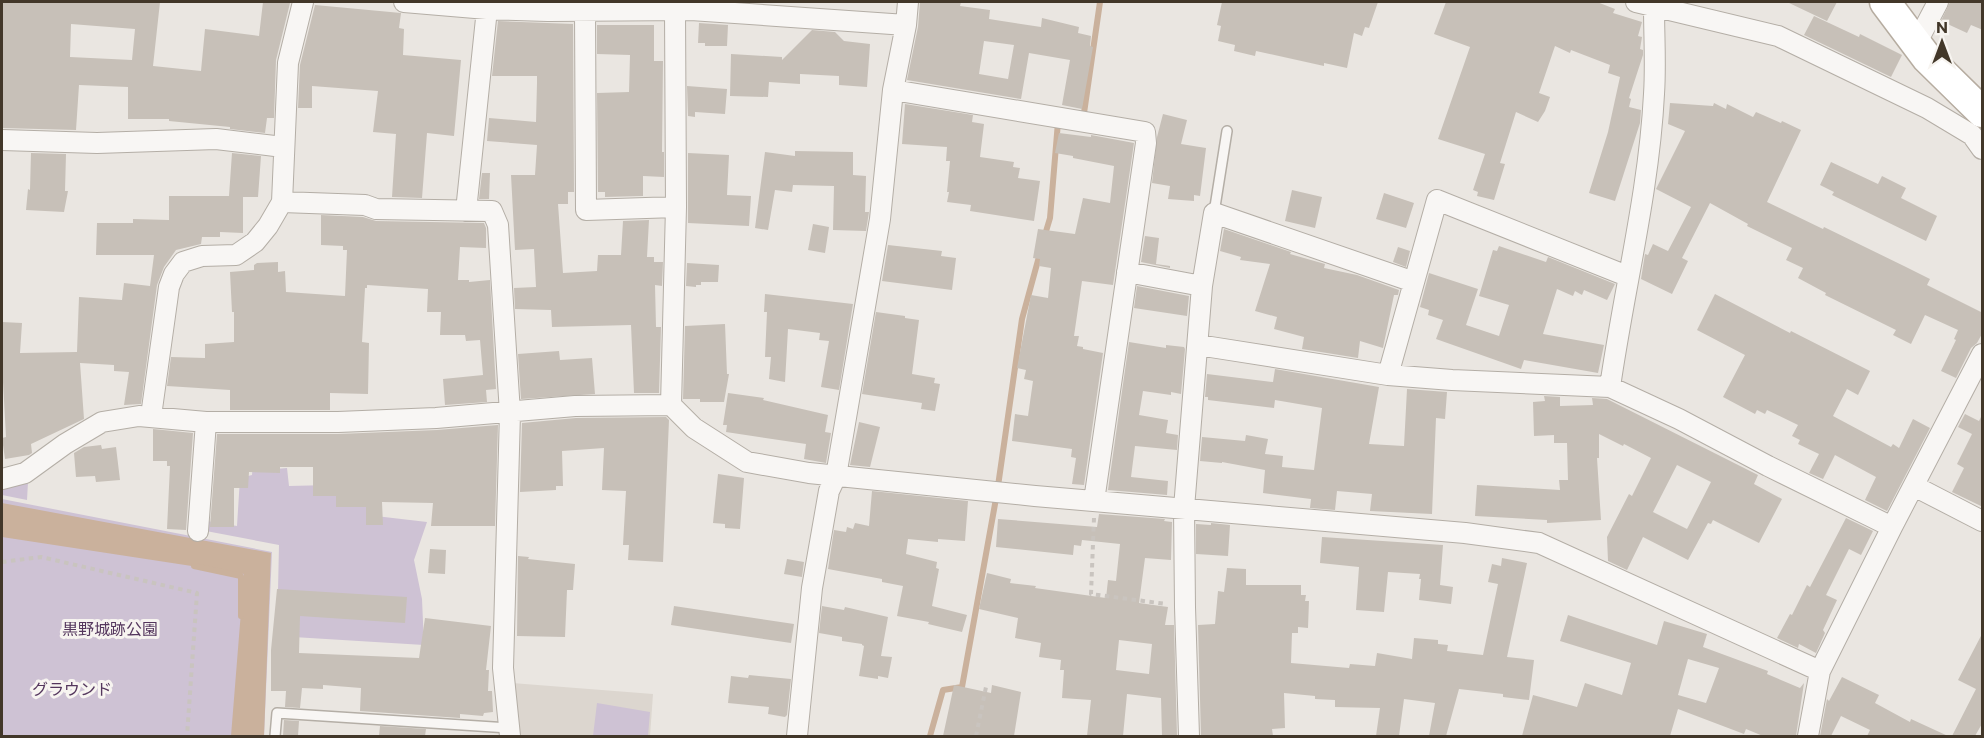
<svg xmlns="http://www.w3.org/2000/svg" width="1984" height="738" font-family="Commissioner,'Noto Sans JP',sans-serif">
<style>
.built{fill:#dcd6cf}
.green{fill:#cec2d4}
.water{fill:#cab19c}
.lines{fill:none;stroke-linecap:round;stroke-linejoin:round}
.stream{stroke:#cab19c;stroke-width:6}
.building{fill:#c7c0b8;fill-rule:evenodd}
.lane-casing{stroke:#b4aea6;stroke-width:12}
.street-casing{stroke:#b4aea6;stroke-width:22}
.primary-casing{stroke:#b6aca0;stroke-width:33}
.path{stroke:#c9c4bf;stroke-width:4;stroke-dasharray:4.5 4.5;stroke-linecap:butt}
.lane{stroke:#f8f6f4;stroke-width:9}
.street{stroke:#f8f6f4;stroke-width:20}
.primary{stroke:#fff;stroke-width:30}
.labels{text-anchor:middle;stroke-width:6;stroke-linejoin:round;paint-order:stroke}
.park-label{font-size:16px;fill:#54365d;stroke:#f7f4f0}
</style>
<rect width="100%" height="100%" fill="#eae6e1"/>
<path class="built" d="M512,683L653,694L650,736H515Z"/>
<path class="green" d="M254,449L265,470L287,468L289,486L330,485L367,496V515L427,522L414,560L422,599L424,645L277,636L279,545L206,531L207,521L237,526L240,478L252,475Z
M28,482L27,500L2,495V486Z
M2,499L272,552L264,736H2Z
M597,703L650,712L648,736H593Z"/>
<path class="water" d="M2,503L271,553L264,736H231L244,574L2,537Z"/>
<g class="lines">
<path class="stream" d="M1084,113L1100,2
M1044,238L1050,218L1058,122H1060
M194,566L241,576V616
M930,736L943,690L962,687L997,493L1022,319L1040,253"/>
</g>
<path class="building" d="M2,2H160L153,66L201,71L205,29L259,36L263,2L290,3L276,60L274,118H267L265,133L230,129V127L169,121V119H128V87L79,85L76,130L2,128ZM71,24L135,29L132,60L70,57Z
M920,2H961L960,6L990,10L989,19L1041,27L1042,18L1079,27L1078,33L1091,36L1090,46L1093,47L1082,109L1062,105L1070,60L1029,53L1021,99L907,80L918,27ZM984,41L1014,45L1008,79L979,74Z
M1222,2H1378L1369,28L1365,27L1362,36L1354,33L1347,68L1324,63V66L1256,51L1255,56L1234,51L1235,45L1218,41L1221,26L1217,25Z
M1446,2H1597L1615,9L1613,13L1642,22L1638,36L1642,37L1640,49L1643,50V55L1629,98L1631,99L1629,107L1641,110L1640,123L1615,201L1589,193L1608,132L1620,77L1608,73L1610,65L1571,50L1570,53L1555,46L1539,93L1550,97L1545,111L1538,122L1516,112L1500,163L1505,164L1494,200L1477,196L1478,192L1473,190L1485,154L1438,139L1470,47L1434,34Z
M1787,2H1837L1827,21Z
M1950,2H1983V30L1971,25L1967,33L1941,21Z
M315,5L401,13L399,28L404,29L403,55L461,60L454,136L427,133L422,198L392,197L396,134L373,132L378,91L312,86V108H298L300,65Z
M1814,16L1859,37L1860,34L1902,55L1891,77L1804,35Z
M498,21L573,24L574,192H568V204H558L563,273L597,271L598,255H621L623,221L649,220L647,257H654V262H663L662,286L655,285L656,327H661L659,393H634L631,325L552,327L551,310L515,309L514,288L536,287L534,249L515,250L511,175H535L537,145L487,141L489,118L536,122L537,83V76H492Z
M699,23L728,25L727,46H705V43H698Z
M597,25H654V61H663L662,152H664V177L643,176V196L605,197V192H598L597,93L629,92L630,55L597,54Z
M812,30L835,32L844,41L870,44L867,87L839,85V76L800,74V84L769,82L768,97L730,96L731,54L782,57V60Z
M687,86L727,89L725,114L695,112V117L688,116Z
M1670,103L1713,106L1714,103L1726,109L1727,104L1753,117L1756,112L1781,123L1782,121L1801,130L1767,202L1823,229L1824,227L1906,267L1930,279L1927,285L1983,313V332L1977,343L1971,348L1956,378L1941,371L1956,340L1954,339L1958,330L1925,315L1911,344L1893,335L1896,330L1825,295L1826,293L1798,278L1803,268L1786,260L1792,248L1747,226L1748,224L1710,203L1682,258L1688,261L1672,294L1641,279L1645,254L1648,255L1653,244L1668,251L1691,207L1656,189L1685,131L1668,124Z
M905,104L973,115L972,122L984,124L980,157L1014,162L1013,167L1020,168L1018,178L1040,181L1034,221L970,211L971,205L947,202L949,192H947L950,161H946L947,147L902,144Z
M1163,114L1187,120L1181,144L1206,148L1200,196L1194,195V201L1168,199L1170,186L1152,183L1157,137Z
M1059,133L1091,137V135L1134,143L1113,285L1082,281L1074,336H1079L1077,346L1083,347V349L1103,353L1084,485L1072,484L1076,458L1071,457L1072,449L1012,441L1015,414L1028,416L1033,381L1024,379L1026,370L1017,368L1031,295L1048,298L1051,268L1039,266L1040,259L1033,258L1038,229L1075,234L1083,198L1110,203L1114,166L1073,158V156L1055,153Z
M795,151L853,152V175L866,176L865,212H869L866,231L833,230L834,186L793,185L792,192L775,190L768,230L755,228L765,152L795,156Z
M31,153L66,154L65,191H68L64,212L26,210L28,189L30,190Z
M232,153L261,156L258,197H243V233L220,232V237H202L201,244L176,250L164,267L157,285L141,404L124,405L129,372L114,371V365L80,363L84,419L31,444L32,453L29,455L5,459L2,438L6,437L2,364V322L22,323L20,353L77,352L79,297L122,300L124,283L150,286L154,255H96L97,223H133V219L169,220V196H229Z
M688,153L729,155L727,195L751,196L749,226L688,223Z
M1831,162L1878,184L1882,176L1906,188L1901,198L1937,216L1926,241L1832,195L1834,192L1820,185Z
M482,173H490L489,199H479Z
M1292,190L1322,197L1315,228L1285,221Z
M1384,193L1414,203L1406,228L1376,219Z
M321,215L363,217L376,221L484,223L486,228V248L460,247L458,280H469V282L490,280L496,389L486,390L487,402L445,405L443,379L483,375L480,340L466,341L465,335H440L441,312H427L428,289L367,285V288H365L362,342L369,343L368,394L330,393V410H230V390L167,386L171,357L205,358V344L234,342V312H232L230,272L254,270V265L257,263L278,262V272L285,271L286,292L345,296L347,250H343V246L321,245Z
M813,224L829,227L825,253L808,250Z
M1224,229L1291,252L1290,254L1325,264L1324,268L1357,275L1399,290L1398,295H1394L1383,348L1360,341L1358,358L1302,349L1304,337L1274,329L1277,317L1255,311L1270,264L1240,260L1241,257L1220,251Z
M1145,236L1159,238L1156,264L1170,266V268L1141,262Z
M888,245L942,251L941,256L956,258L952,290L882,281Z
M1499,246L1546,262L1548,257L1615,284L1607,300L1584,290L1582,295L1575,291L1573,296L1557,289L1543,334L1604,345L1598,373L1524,360L1521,369L1436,339L1443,320L1428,315L1429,310L1420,307L1429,273L1478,289L1466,325L1499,336L1509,305L1479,296L1493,250L1497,251Z
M1398,247L1410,251L1406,267L1393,262Z
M687,263L719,265L718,282H701V285H696V287L686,286Z
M1137,286L1189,296L1187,316L1134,308Z
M765,294L853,304L839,390L821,387L829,341L819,340L820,333L788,329L785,382L769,379L771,357H765L767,312H764Z
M1715,294L1790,333L1791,331L1870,371L1858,395L1847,389L1833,416L1891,447L1893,444L1899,448L1913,419L1930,428L1887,511L1865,500L1876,477L1835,455L1823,479L1809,473L1819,454L1798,444L1800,440L1792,436L1798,425L1767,410L1765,414L1757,410L1755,414L1723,397L1745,355L1697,330Z
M876,312L905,316V318L919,320L912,374L935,378L934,383L940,384L935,411L921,409L922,403L862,394Z
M725,324L727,374H729L724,402H700V399H683L685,326Z
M1129,342L1166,348V345L1184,347L1185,349L1181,394L1171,392V395L1143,391L1139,415L1168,420L1166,433L1178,435L1177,450L1135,446L1131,477L1168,481L1167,495L1108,490Z
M559,351L560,360L592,358L595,394L521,399L518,354Z
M1275,369L1379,387L1369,444L1404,446L1407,389L1447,392L1445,419L1436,418L1432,514L1370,511L1372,494L1337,491L1335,510L1310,508L1311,499L1263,493L1265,470L1222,462V463L1200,461L1202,437L1245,441L1246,435L1268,439L1265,454L1283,456L1282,467L1314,470L1322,408L1275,400L1274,408L1208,400V397H1205L1207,374L1273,382Z
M728,393L764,398L763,400L828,415L825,432L831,433L826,463L804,459L806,444L726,432L727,425H723Z
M1544,396L1560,397V406L1593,405L1592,398L1607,399L1758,475L1754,484L1782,499L1759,543L1713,520L1711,524L1708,523L1688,560L1643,537L1627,570L1608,561L1607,537L1629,494L1632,496L1651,458L1624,444L1623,446L1599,434V458H1597L1601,520L1547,523V520L1475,516L1477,485L1560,490L1559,480H1568L1567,443H1554V435L1534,436L1533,402L1545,401ZM1677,465L1711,482L1687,529L1653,512Z
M1983,413V507L1952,492L1964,468L1957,464L1972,434L1958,427L1965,414L1979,421Z
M666,417L669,420L663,562L628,560L629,545H623L626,491L602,490L604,448L562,451L563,486H556V490L520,492L522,423L576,418Z
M859,422L880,427L870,467L850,465Z
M498,425L495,526H431L433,503L382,502L383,525H366V507H336V496H313V467H280V473L249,472L248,488H234V527H210L217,434H338L437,430Z
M153,429L193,433L186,530L167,529L170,466H167V461H153Z
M101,445L102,449L116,447L120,480L96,482L95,476L76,477L74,453L84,447Z
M718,474L744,478L740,529L725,528V524L713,523Z
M872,491L968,501L965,541L938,539V542L908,539L906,554L937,562L936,568L939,569L932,606L967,615L962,632L928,624L929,622L897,616L903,586L882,582V579L828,569L834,530L846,532L847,527L853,529L855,523L869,526Z
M1099,514L1165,519L1164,521L1172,522L1171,560L1145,558L1139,603L1168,607L1165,625H1174L1177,736H1162L1161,698L1127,694L1123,736H1087L1091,700L1062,698L1064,670H1060L1061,660L1039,657L1041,643L1015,638L1018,618L979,609L987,573L1011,579L1010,583L1036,586L1035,588L1106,598L1108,580L1116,581L1120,544L1082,540L1081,546L1074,545L1073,555L996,547L998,519L1097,527ZM1119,640L1152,644L1149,674L1116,670Z
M1846,518L1873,531L1861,555L1849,549L1826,595L1837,600L1823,630L1825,633L1816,653L1799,644L1798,648L1777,638L1790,614L1792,615L1807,585L1810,587Z
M1211,523L1230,525L1228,556L1196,554V524L1211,525Z
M1322,537L1443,545L1440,585L1453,587L1451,604L1419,600L1421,579H1419L1420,574L1388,572L1384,612L1356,610L1359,567L1320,563Z
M430,549L446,550L445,574L428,573Z
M518,556L529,557L528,559L575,564L573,590H567L565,637L517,636Z
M1502,558L1527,563L1507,657L1534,660L1529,700L1503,697V694L1459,689L1446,736H1429L1435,703L1404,699L1399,736H1376L1380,708L1335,707V700L1315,699V696L1284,693L1285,728L1272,729L1273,736H1201L1198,625L1215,624L1218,591L1224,592L1227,568L1246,569V585H1301V595H1306L1305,601H1309L1308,628L1298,627V633H1292L1291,663L1349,668L1350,664L1375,666L1377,653L1412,659L1414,638L1438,640V644L1448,645L1447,651L1483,655L1498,584L1488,582L1492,564L1501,566Z
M787,559L804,562L802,577L784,574Z
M277,589L407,597L405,623L300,616L299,653L419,658L425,618L491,626L486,670H489L488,691H492L493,712L484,713L483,716L460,714V718L360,711L361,688L323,685V689L302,688L300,708L285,707L286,691H271V650Z
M674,606L794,624L791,643L671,625Z
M822,606L844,610L845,607L888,617L881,656L892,657L888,678L878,676V679L859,676L864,646L862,645V644L842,641V637L819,633Z
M1568,615L1657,645L1664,621L1707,634L1703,647L1768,671L1767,674L1800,688L1804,683L1796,736H1763L1746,729L1744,734L1678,709L1670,736H1522L1533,695L1577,707L1585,683L1622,695L1631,663L1560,641ZM1688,659L1719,668L1706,703L1678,695Z
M1983,632V722L1975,736H1952L1976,689L1958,680Z
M749,675L791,679L787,715L785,717L768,714L769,707L728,703L731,676L748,678Z
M1842,677L1879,695L1875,703L1910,722L1911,719L1948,736H1867L1870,730L1841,716L1831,736H1820L1827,699L1829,701Z
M954,685L991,693L992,685L1021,692L1014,736H943Z
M284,720L299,721L298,736H283Z
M380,726L426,729L425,736H379Z"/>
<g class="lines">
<defs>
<path id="lane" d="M1214,213L1227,131
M275,736L277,713L509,728"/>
<path id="street" d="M404,2L487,9L548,11L691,10L906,25
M1636,2L1778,36L1927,108L1972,135L1982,149
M585,10L586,210L676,207
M1916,44L1938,2
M893,90L1145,132L1146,143L1094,501
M2,140L97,143L216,139L283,147
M282,202L365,205L376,209L492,211L498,225L510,413L503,668L510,736
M466,211L487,9
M1127,272L1202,286
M1198,345L1388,375L1452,380L1610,387L1679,419L1768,466L1892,527
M1388,375L1437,200L1627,276
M1610,387C1624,289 1649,192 1654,94C1656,65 1654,36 1654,7
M671,405L676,207L675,10
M151,416L169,287L174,274L183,262L202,256L236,255L255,242L268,226L282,202L288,63L303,2
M2,479L25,473L65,444L102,422L139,416L206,422H338L436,418L575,406L671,405L694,428L747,462L809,473L1035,496L1465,533L1539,543L1820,671
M1914,486L1982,521
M198,531L206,422
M797,736L812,588L829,491L836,476L880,219L893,90L906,25L908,2
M1189,736L1185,607L1184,508L1202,286L1214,213L1414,282
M1808,736L1820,671L1892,527L1982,354"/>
<path id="primary" d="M1885,2L1927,58L1982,112"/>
</defs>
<use href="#lane" class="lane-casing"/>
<use href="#street" class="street-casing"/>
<use href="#primary" class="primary-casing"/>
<path class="path" d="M1094,518L1091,594L1166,604
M2,562L41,557L197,593L187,736
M976,736L986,687"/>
<use href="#lane" class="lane"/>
<use href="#street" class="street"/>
<use href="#primary" class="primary"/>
</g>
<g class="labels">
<g class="park-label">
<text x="110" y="635">黒野城跡公園</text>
<text x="72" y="695">グラウンド</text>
</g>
</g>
<rect width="1984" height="738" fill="none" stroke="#423729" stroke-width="6"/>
<g transform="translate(1942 42)" stroke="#f7f4f0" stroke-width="4.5" paint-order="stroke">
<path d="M0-4.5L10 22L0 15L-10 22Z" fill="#423729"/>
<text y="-9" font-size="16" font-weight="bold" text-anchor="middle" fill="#423729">N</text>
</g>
</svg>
